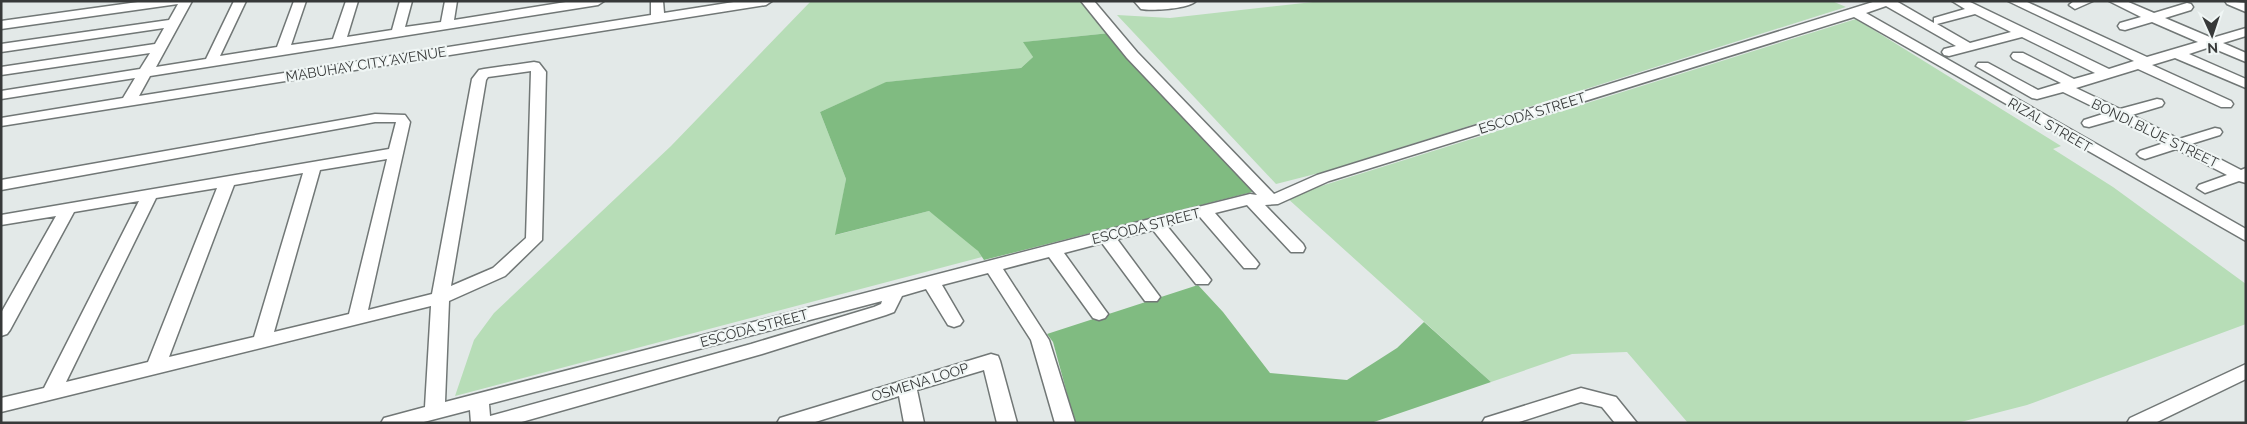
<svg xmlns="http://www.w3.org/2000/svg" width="2247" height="424" font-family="Raleway,sans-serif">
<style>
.green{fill:#b7ddb7}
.forest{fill:#80bb81}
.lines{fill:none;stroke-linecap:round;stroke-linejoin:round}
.minor-casing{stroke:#717776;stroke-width:3}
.minor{fill:#fff;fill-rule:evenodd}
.labels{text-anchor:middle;stroke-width:4.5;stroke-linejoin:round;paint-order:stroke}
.street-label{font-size:14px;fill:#373939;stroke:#f0f6f5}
</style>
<rect width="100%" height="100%" fill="#e3e9e8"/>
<path class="green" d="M811,1H1080L1110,33L1024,42L1033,57L1021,68L887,82L820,112L846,179L836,235L929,211C947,224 971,238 982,257L455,396L474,340L494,313L671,146Z
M1322,1H1832L1846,7L1323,172L1276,184L1117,15L1170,18Z
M1856,19L2061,146L2053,149L2113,187L2246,284V324L2027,405L1957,423H1688L1627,352L1572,354L1491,382L1286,197Z"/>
<path class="forest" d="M1110,33L1264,189L984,260L978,251L929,211L835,235L846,179L820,112L886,82L1021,68L1033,57L1023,42Z
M1198,285L1223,312L1270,373L1347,380L1397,348L1424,322L1491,382L1371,423H1075L1053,342L1047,334Z"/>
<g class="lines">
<defs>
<path id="minor" d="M145,1H192L156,67L206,59L234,1H246L220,56L277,47L294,1H306L291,45L333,39L346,1H358L347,37L392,30L400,1H412L405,27L441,22L445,1H457L454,20L572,1H604L598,5L150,76L139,96L651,15V1H663L664,13L740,1H772L766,5L1,126V118L123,98L135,78L1,99V91L140,69L150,53L1,75V67L155,44L164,28L1,52V44L169,20L178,4L1,29V21Z
M1081,1H1094L1137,52L1274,194L1317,175L1876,1H1896L1934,23V18L1965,9L1952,1H1968L2109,69L2134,61L2008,1H2025L2147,57L2198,42L2152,22L2125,30L2120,29L2118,26L2120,23L2141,17L2109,1H2126L2154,13L2187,3L2191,4L2193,7L2191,10L2165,18L2212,38L2246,28V36L2223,43L2246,53V62L2210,47L2189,54L2246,79V88L2175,58L2152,65L2231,101L2233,104L2231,107H2221L2138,69L2076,88L2120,109L2157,99L2162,100L2164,103L2162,106L2132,115L2179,139L2215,128L2220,129L2222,132L2220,135L2191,144L2241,170L2246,168V183L2239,181L2205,193L2197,188L2199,185L2227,175L2176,149L2145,159L2140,157L2137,154L2140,151L2164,143L2117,119L2089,127L2084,126L2082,123L2084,120L2106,113L2063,92L2037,99L2032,98L1976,66L1978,63H1988L2038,90L2061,83L2013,59L2011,56L2013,53H2023L2074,79L2095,73L2022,37L1949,56L1944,55L1942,52L1944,49L1956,46L1886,6L1866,13L2246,229V241L1854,17L1329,181L1278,204L1265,205L1303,244L1305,248L1303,252H1291L1247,205L1215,213L1256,260L1259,264L1256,268H1244L1200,217L1167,226L1208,276L1211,280L1208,284H1196L1153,230L1117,239L1157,293L1160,297L1157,301H1145L1102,243L1064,253L1105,310L1108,314L1105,318L1099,320L1093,318L1049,257L1003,269L1049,340L1075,423H1055L1031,340L988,273L942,285L963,321L960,325L954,327L948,325L926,289L902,296L894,312L886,315L762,354L518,423H471L470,410L420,423H381L384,418L425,407L431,306L1,412V398L44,388L139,201L74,212L10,330L7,334L1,336V313L56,216L1,225V215L389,149L396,122H375L1,190V180L375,114L405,115L410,122L368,310L432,294L472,79L479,70L484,69L534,62L539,63L546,72L542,240L505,276L449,301L445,402L1150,219L1250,194L1257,195L1127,58ZM1975,14L2011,32L1970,43L1937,24ZM531,71L526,238L493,268L451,286L486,80L488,77ZM387,159L349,314L274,332L320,170ZM303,173L254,337L169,357L234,185ZM217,188L148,362L66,382L156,198ZM882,301L881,304L874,307L751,344L490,416L489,404Z
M1134,1H1196C1188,9 1152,11 1141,9Z
M2074,1H2093L2075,9L2069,5Z
M2225,1L2246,3V12L2227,4Z
M991,354L998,356L1000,361L1017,423H997L984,370L917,390L924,423H904L899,396L812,423H777L780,418Z
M2246,364V379L2155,423H2127L2130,418Z
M1581,388L1616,397L1637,423H1615L1602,407L1581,402L1516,423H1482L1485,418Z"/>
</defs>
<use href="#minor" class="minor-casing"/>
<use href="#minor" class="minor"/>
</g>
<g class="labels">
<g class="street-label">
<text transform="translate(366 64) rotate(-9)" y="5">MABUHAY CITY AVENUE</text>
<text transform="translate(1532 113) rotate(-17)" y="5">ESCODA STREET</text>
<text transform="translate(2050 125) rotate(30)" y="5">RIZAL STREET</text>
<text transform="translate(2155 133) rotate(26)" y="5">BONDI BLUE STREET</text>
<text transform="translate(1146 226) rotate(-14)" y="5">ESCODA STREET</text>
<text transform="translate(754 328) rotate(-15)" y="5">ESCODA STREET</text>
<text transform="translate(920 382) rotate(-17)" y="5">OSMENA LOOP</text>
</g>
</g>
<rect width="2247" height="424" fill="none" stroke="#373939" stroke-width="5"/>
<g transform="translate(2212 35) rotate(177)" stroke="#f0f6f5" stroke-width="4" paint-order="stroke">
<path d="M0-4L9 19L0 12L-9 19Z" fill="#373939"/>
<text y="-8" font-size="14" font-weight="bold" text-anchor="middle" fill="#373939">N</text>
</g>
</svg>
